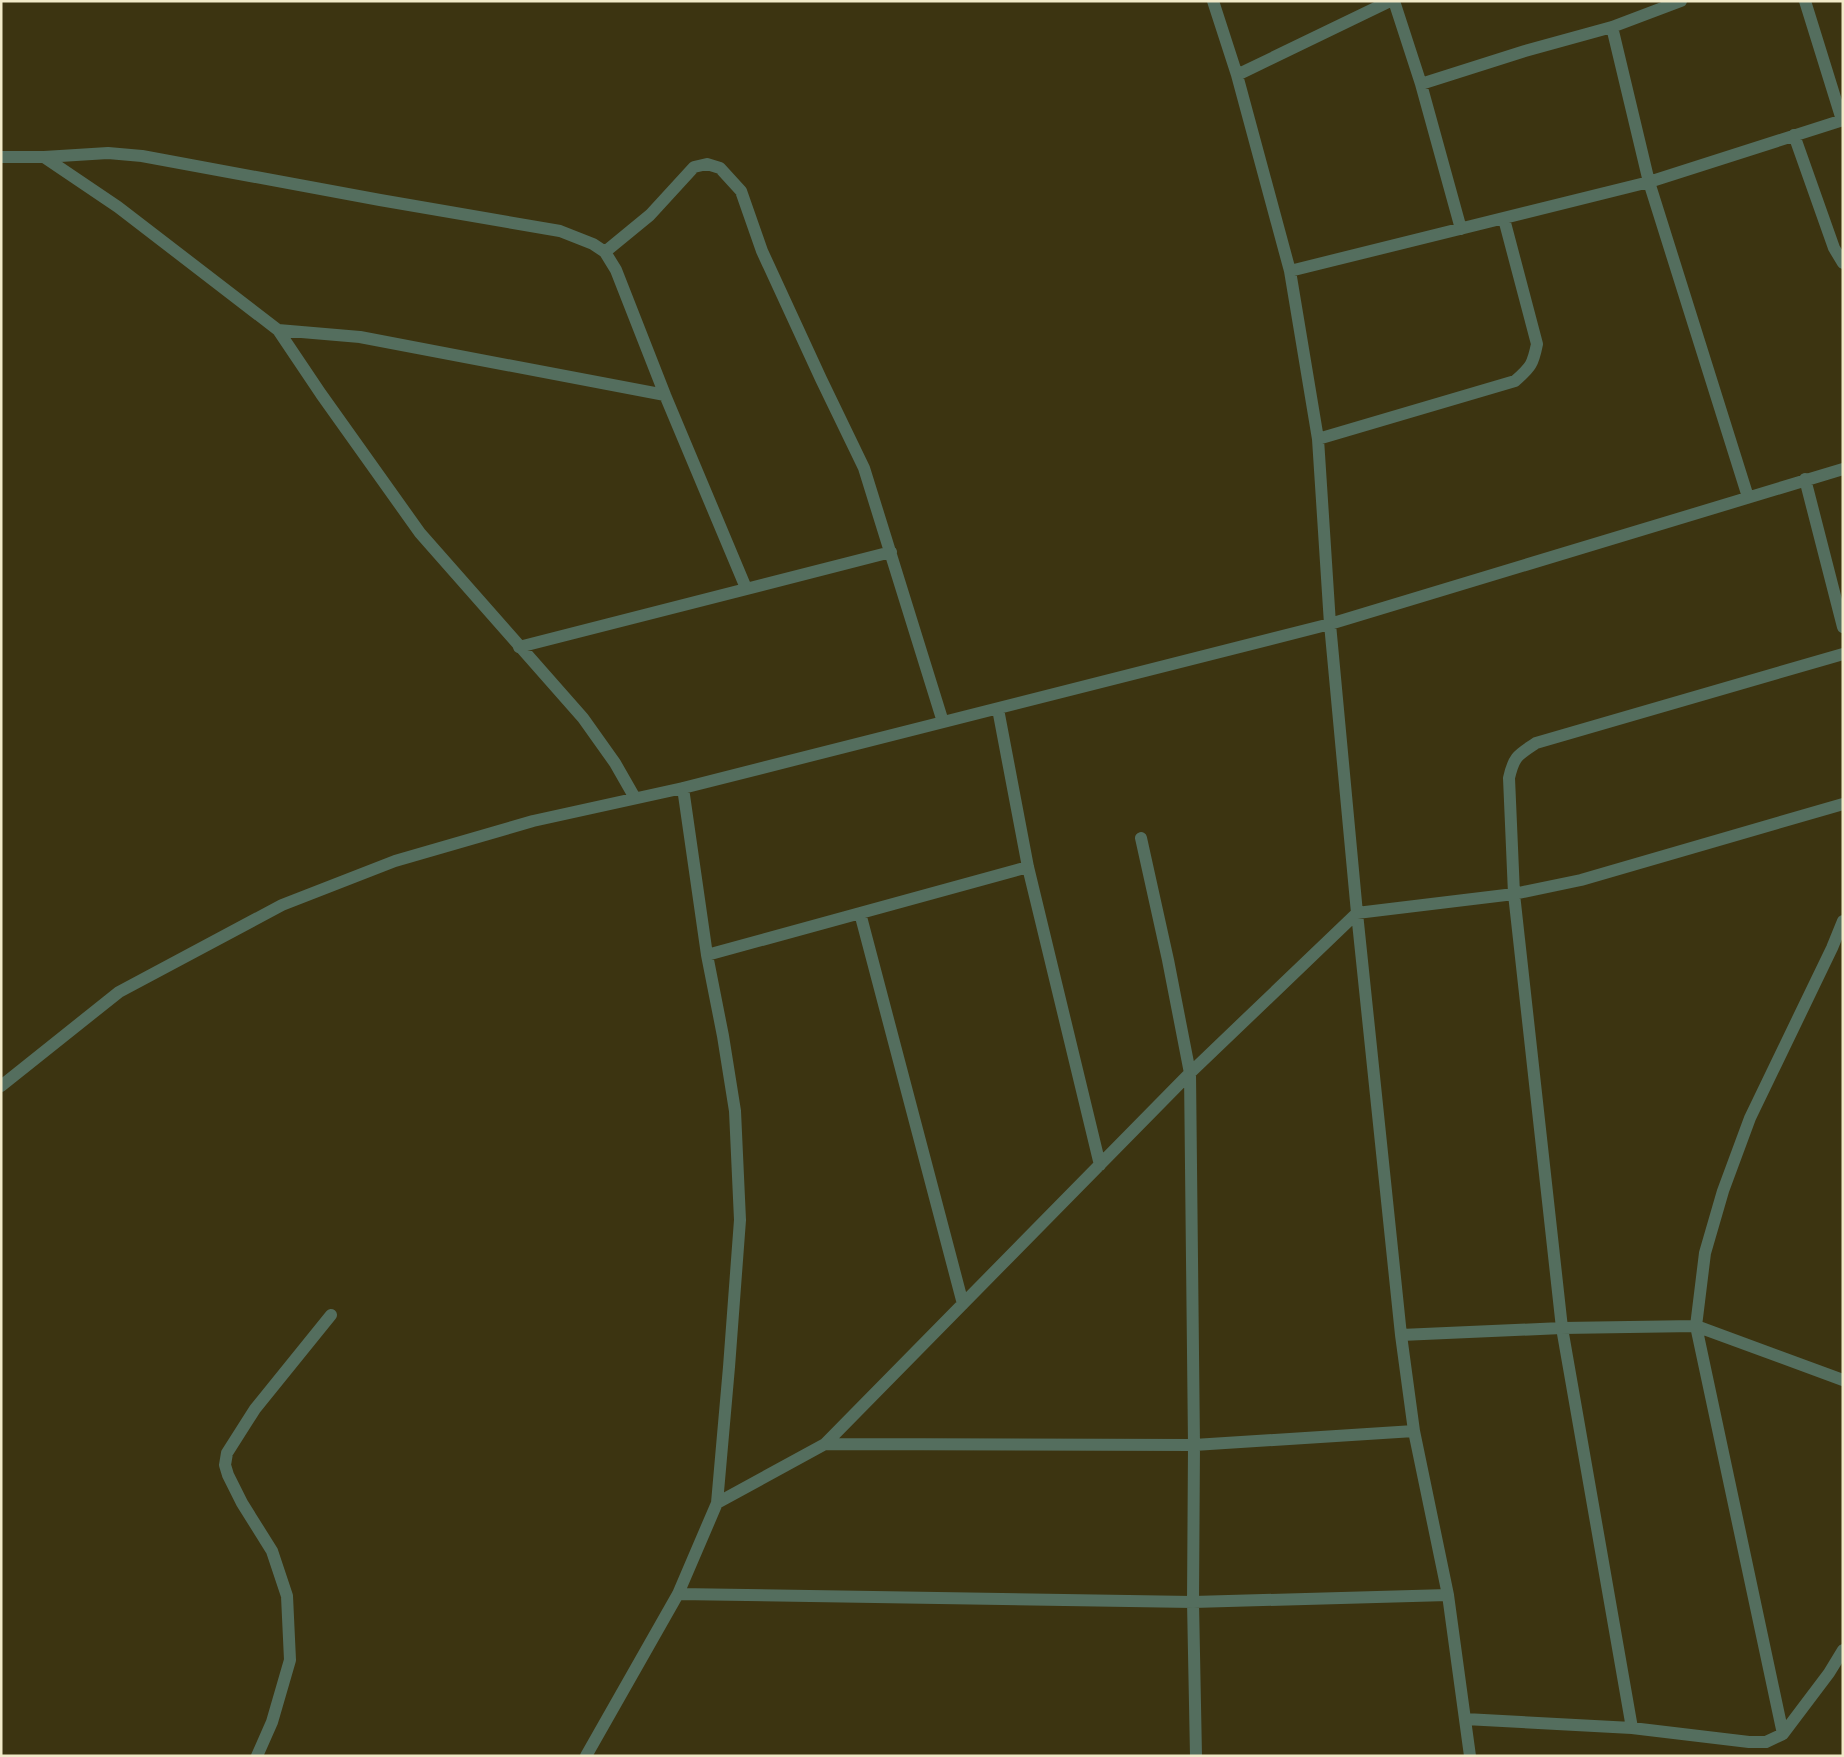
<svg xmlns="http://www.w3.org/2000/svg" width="1844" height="1757" font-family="Karla,sans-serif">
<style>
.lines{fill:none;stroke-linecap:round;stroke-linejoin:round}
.minor{stroke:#546e5e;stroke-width:12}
</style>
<rect width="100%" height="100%" fill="#3c3411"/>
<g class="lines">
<path class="minor" d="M1394,1L1421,84L1461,229
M1805,1L1842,120
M1612,27L1649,182L1748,497
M1237,75L1390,1
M1421,84L1525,51L1612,27L1681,1
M1794,135L1834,248L1843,263
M1,157H44
M605,252L650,215L694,167L707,164L720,168L741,191L762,251L821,379L864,468L943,722
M1290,271L1649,182L1843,120
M278,330L360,337L665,395
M1318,439L1515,381C1531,367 1533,364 1537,344L1504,219
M1805,479L1843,627
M519,647L891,552
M998,709L1028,867L1100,1165
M635,798L615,763L583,718L420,533L321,394L278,330L118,207L44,157L108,153L142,156L380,200L560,231L593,244L605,252L616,270L665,395L746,588
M1141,838L1168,960L1190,1073L1194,1445L1193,1602L1196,1756
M860,913L963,1304
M707,955L1028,867
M1,1086L119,992L282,905L395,861L533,821L683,788L1330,624L1843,469
M1401,1335L1562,1328L1696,1326L1843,1380
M825,1444L1194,1445L1414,1431
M717,1503L825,1444L1190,1073L1357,913L1330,624L1318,439L1290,271L1237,75L1213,1
M678,1594L1193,1602L1448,1595
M1465,1719L1632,1728L1749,1742H1766L1783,1734L1829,1673L1843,1650
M1632,1728L1562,1328L1514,894L1509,778C1514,756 1518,755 1536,743L1843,654
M1783,1734L1696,1326L1705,1253L1723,1191L1750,1118L1832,948L1843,921
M257,1756L272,1722L290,1660L287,1596L272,1551L242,1503L228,1475L225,1465L227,1453L255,1409L331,1315
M586,1756L678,1594L717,1503L729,1367L740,1220L735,1111L723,1036L707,955L683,788
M1470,1756L1448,1595L1414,1431L1401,1335L1357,913L1514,894L1581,880L1843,804"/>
</g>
<rect width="1844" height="1757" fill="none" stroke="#f1eac9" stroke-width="5"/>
</svg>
